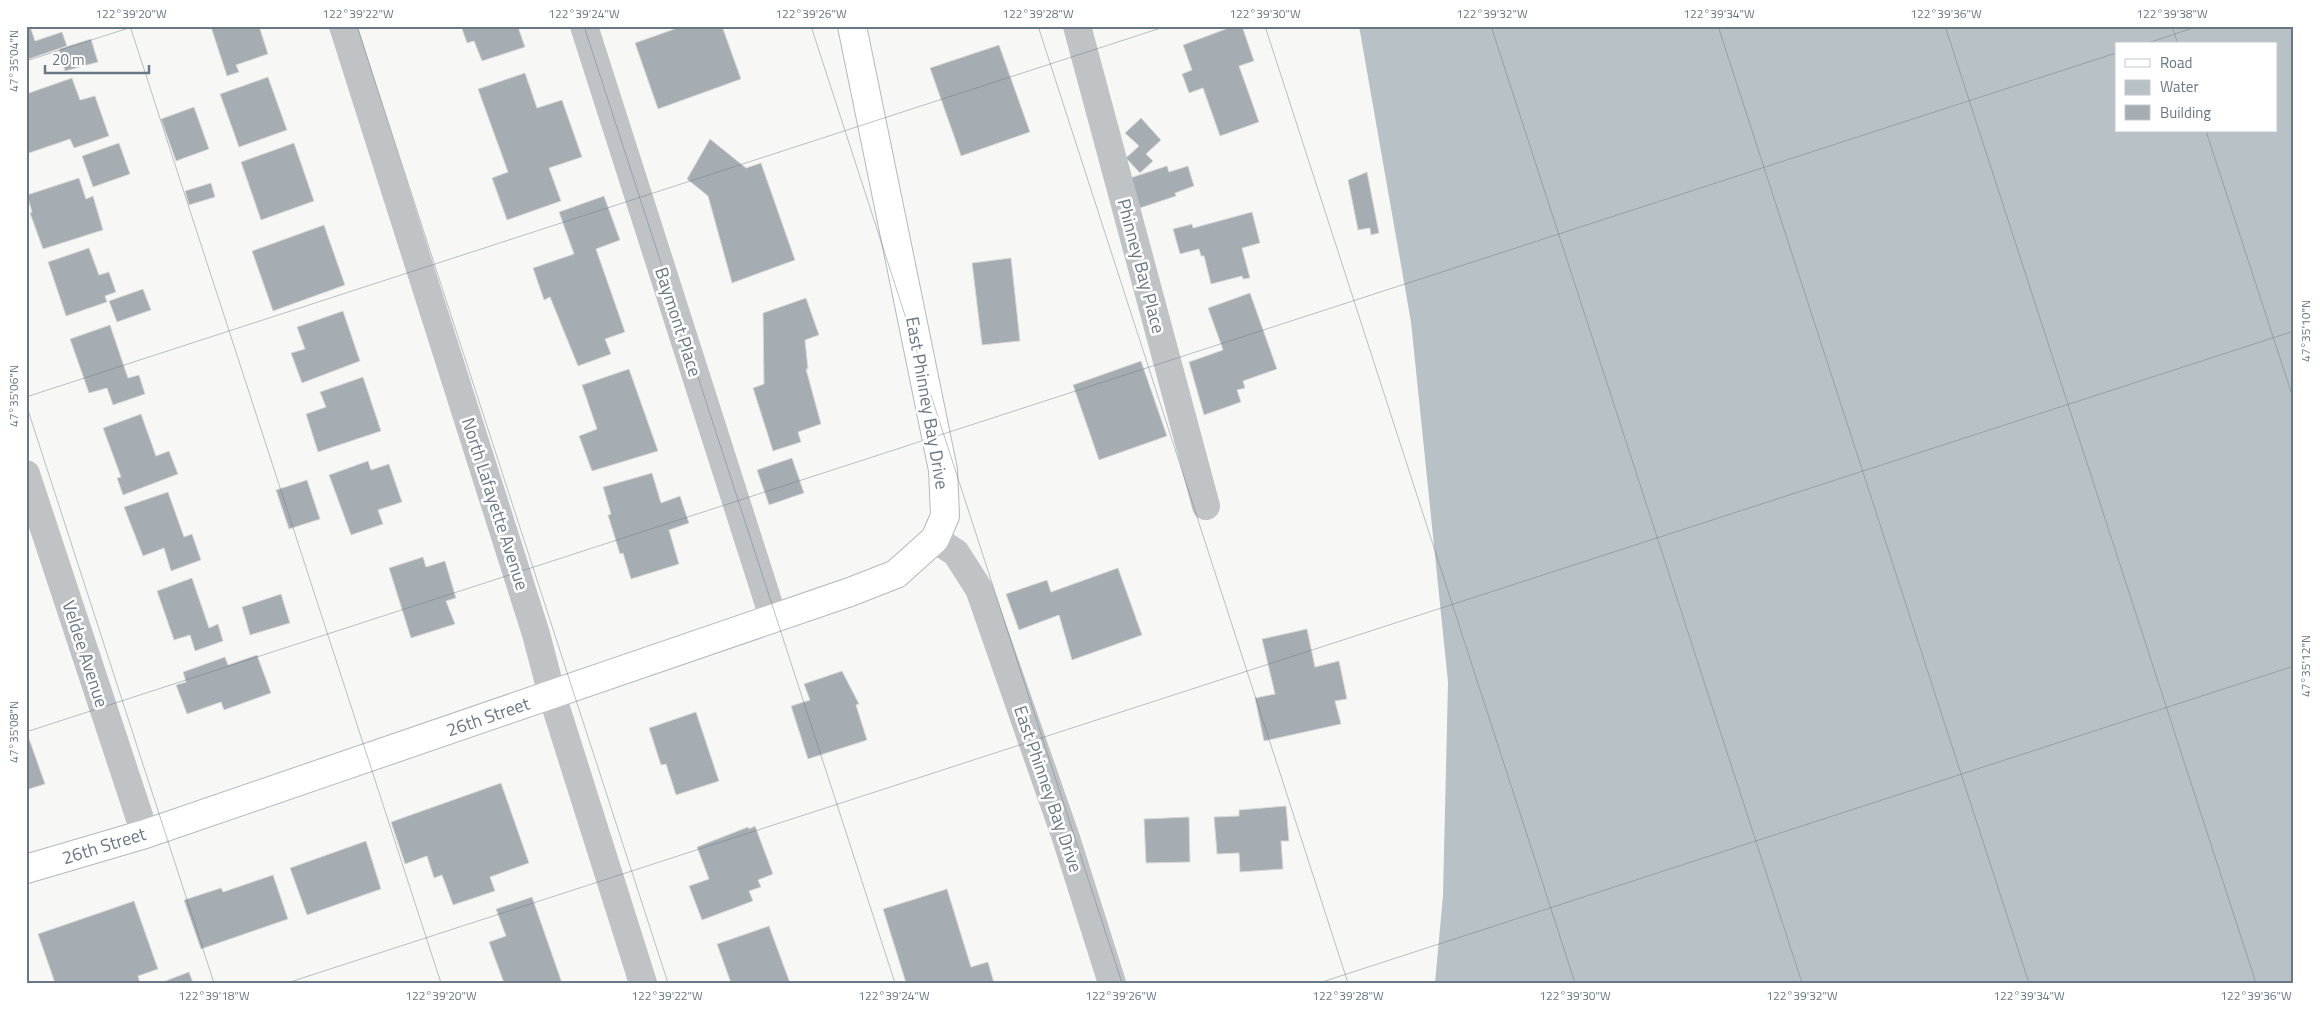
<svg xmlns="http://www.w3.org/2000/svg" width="2320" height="1009" font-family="'Titillium Web',sans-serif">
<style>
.water{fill:#b8c1c6;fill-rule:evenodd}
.building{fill:#a5adb3;stroke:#d9d9d7}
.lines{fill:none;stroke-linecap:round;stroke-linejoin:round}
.secondary-casing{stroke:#b4b8bd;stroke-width:30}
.street{stroke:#bfc3c6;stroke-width:28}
.secondary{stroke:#fff;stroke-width:28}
.ticks{fill:none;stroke:#697784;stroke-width:1;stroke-opacity:0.45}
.labels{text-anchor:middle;stroke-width:5;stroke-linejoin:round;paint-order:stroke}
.street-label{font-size:18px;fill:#697784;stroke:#fff}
.neatline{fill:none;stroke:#697784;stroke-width:2}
.ticks-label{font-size:12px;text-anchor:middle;fill:#697784}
</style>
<rect width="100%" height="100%" fill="#f7f8f5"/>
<path class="water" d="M1359,26H2294V983H1435L1443,895L1448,682L1411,322ZM2116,44H2276V131H2116Z"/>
<path class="building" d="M26,26H30L35,41L62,32L67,46L26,60Z
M259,26L268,54L236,65L239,72L227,76L211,27Z
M461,26H520L518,27L525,47L482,61L474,41L467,43Z
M683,26H722L741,79L658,109L635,43Z
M1234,26H1242L1254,61L1239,66L1259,122L1220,136L1203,88L1189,93L1182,74L1192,70L1183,45Z
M91,39L98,62L65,71L59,49Z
M999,45L1030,132L961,156L930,68Z
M525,73L537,108L562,100L582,157L549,168L561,201L507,220L492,178L508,172L478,89Z
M268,77L287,130L239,147L220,94Z
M72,78L80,100L95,96L109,136L74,148L70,139L26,154V94Z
M194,107L209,149L176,161L161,119Z
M1141,118L1161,140L1146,154L1153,161L1140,173L1126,158L1139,146L1125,133Z
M710,139L746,168L761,163L795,260L732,283L708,196L687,179Z
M119,143L130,174L93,187L82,156Z
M294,143L314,201L261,220L241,162Z
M1167,166L1169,172L1188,166L1194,186L1175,193L1176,196L1140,208L1130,178Z
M1367,172L1379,233L1371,235L1370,228L1358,230L1348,180Z
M79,178L86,199L93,196L103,230L43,249L30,213L32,212L27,195Z
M211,183L215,197L189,205L185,191Z
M604,196L620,240L596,249L625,332L605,339L611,354L578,366L550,297L544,300L533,268L574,254L559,212Z
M1252,212L1260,243L1242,248L1250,278L1243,279L1242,276L1211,284L1204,256H1201L1199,249L1180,254L1173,229L1192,224L1193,228Z
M324,225L345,285L273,311L252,251Z
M89,248L99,275L109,272L116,292L105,296L107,302L66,316L48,262Z
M1011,258L1020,341L982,345L972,263Z
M143,289L151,310L117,322L109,301Z
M1250,293L1277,369L1243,381L1245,388L1237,390L1241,402L1204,415L1189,362L1223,350L1208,308Z
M806,298L819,335L805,340L808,369H806L821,424L798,432L801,442L773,451L753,388L764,384L763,313Z
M343,311L360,361L302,383L291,353L305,349L297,327Z
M110,325L128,378L139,375L145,394L113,405L107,388L89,393L70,339Z
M1141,361L1167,436L1099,460L1073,385Z
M629,369L658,451L592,471L579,436L597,429L582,385Z
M363,377L381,431L318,452L306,414L326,407L320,392Z
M141,414L156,456L169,451L178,474L123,495L117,478L121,477L103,428Z
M792,458L804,493L769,505L757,470Z
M368,461L371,470L389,464L402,502L378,510L383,524L351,535L329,475Z
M652,473L661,503L680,496L689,523L669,530L679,564L631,579L623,553L620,554L608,515L611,514L603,487Z
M307,480L320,519L289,529L276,490Z
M168,492L184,537L192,534L201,560L171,571L164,548L143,556L124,507Z
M423,557L426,567L445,561L456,598L446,601L455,624L411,638L389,568Z
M1118,568L1142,635L1072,660L1059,615L1019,630L1006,594L1047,580L1051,592Z
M192,578L209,628L218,624L223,641L195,651L190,635L174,640L157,591Z
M281,594L290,623L250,635L242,607Z
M1307,629L1315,667L1339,661L1347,699L1335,701L1341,724L1264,741L1255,698L1275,694L1262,639Z
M257,655L271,693L224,710L221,702L187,714L176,685L186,682L183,672L225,657L228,665Z
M842,671L859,704L856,705L867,740L808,759L791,706L810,700L804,684Z
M696,712L719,781L676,795L666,764L661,765L649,728Z
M26,730L45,784L26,790Z
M501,783L529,863L490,877L495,891L453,905L442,875L434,878L427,856L405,864L391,822Z
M1286,806L1289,841H1281L1283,869L1240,872L1239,853L1217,854L1214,817L1239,816V810Z
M1189,817L1190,862L1146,863L1144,819Z
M755,826L773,874L758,880L761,887L749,891L753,901L702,920L689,886L709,879L697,847L748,827L749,829Z
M366,841L381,889L307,915L290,868Z
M273,875L288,919L201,949L184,900L221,888L223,892Z
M947,889L971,967L988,962L994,983H906L883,909Z
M532,897L562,983H504L489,942L506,936L496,909Z
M134,901L158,969L138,976L140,983H55L38,934Z
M769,926L790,983H731L717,944Z
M189,972L193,983H160Z"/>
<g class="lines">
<defs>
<path id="secondary" d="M26,869L145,834L850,592L896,574L935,539L945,516L943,470L852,26"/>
</defs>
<use href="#secondary" class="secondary-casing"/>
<path class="street" d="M343,26L536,634L552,695L643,983
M584,26L773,617
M1077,26L1206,506
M26,474L145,834
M935,539L956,553L979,589L1066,838L1112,983"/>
<use href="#secondary" class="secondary"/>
</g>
<path class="ticks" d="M130,26L441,983M357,26L668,983M584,26L895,983M811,26L1122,983M1038,26L1348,983M1265,26L1575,983M1491,26L1802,983M1718,26L2029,983M1945,26L2256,983M2172,26L2178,44M2145,44L2199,26M26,61L135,26M2206,131L2294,401M26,397L1167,26M26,404L214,983M26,732L2116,53M287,983L2294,331M1319,983L2294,666"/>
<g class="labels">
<g class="street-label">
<text transform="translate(1141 266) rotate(75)" y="6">Phinney Bay Place</text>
<text transform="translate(678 322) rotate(72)" y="6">Baymont Place</text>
<text transform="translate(927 403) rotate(80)" y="6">East Phinney Bay Drive</text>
<text transform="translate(495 504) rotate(72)" y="6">North Lafayette Avenue</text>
<text transform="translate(85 654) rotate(72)" y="6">Veldee Avenue</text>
<text transform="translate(488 717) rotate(-19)" y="6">26th Street</text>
<text transform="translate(1048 789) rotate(71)" y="6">East Phinney Bay Drive</text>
<text transform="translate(104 846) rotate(-17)" y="6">26th Street</text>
</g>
</g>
<rect width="2320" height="1009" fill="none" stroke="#ffffff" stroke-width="55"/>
<rect x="2115" y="42" width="162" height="90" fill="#ffffff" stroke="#c3c9ce"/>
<rect x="2125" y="59" width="25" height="8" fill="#ffffff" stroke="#c3c9ce"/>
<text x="2160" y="68" font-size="15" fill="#697784">Road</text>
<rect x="2125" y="80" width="25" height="15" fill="#b8c1c6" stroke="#c3c9ce"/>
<text x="2160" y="92" font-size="15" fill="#697784">Water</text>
<rect x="2125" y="105" width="25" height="15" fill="#a5adb3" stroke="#c3c9ce"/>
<text x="2160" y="118" font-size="15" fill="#697784">Building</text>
<path d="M45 65v8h104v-8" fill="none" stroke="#697784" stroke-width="2.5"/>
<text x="52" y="65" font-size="15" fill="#697784" stroke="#ffffff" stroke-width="4" paint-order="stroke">20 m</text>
<rect x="28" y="28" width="2264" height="954" class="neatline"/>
<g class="ticks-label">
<text x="131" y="18">122°39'20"W</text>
<text x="358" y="18">122°39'22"W</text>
<text x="584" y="18">122°39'24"W</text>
<text x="811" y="18">122°39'26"W</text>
<text x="1038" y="18">122°39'28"W</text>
<text x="1265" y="18">122°39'30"W</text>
<text x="1492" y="18">122°39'32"W</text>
<text x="1719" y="18">122°39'34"W</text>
<text x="1946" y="18">122°39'36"W</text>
<text x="2172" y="18">122°39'38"W</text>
<text transform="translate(14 61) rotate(-90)" y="4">47°35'04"N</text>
<text transform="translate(2306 331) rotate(-90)" y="4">47°35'10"N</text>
<text transform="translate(14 396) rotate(-90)" y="4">47°35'06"N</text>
<text transform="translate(2306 666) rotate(-90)" y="4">47°35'12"N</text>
<text transform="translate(14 732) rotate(-90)" y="4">47°35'08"N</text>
<text x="214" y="1000">122°39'18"W</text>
<text x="441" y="1000">122°39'20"W</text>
<text x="667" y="1000">122°39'22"W</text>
<text x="894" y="1000">122°39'24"W</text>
<text x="1121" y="1000">122°39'26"W</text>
<text x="1348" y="1000">122°39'28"W</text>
<text x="1575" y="1000">122°39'30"W</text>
<text x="1802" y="1000">122°39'32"W</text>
<text x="2029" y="1000">122°39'34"W</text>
<text x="2256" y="1000">122°39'36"W</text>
</g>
</svg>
